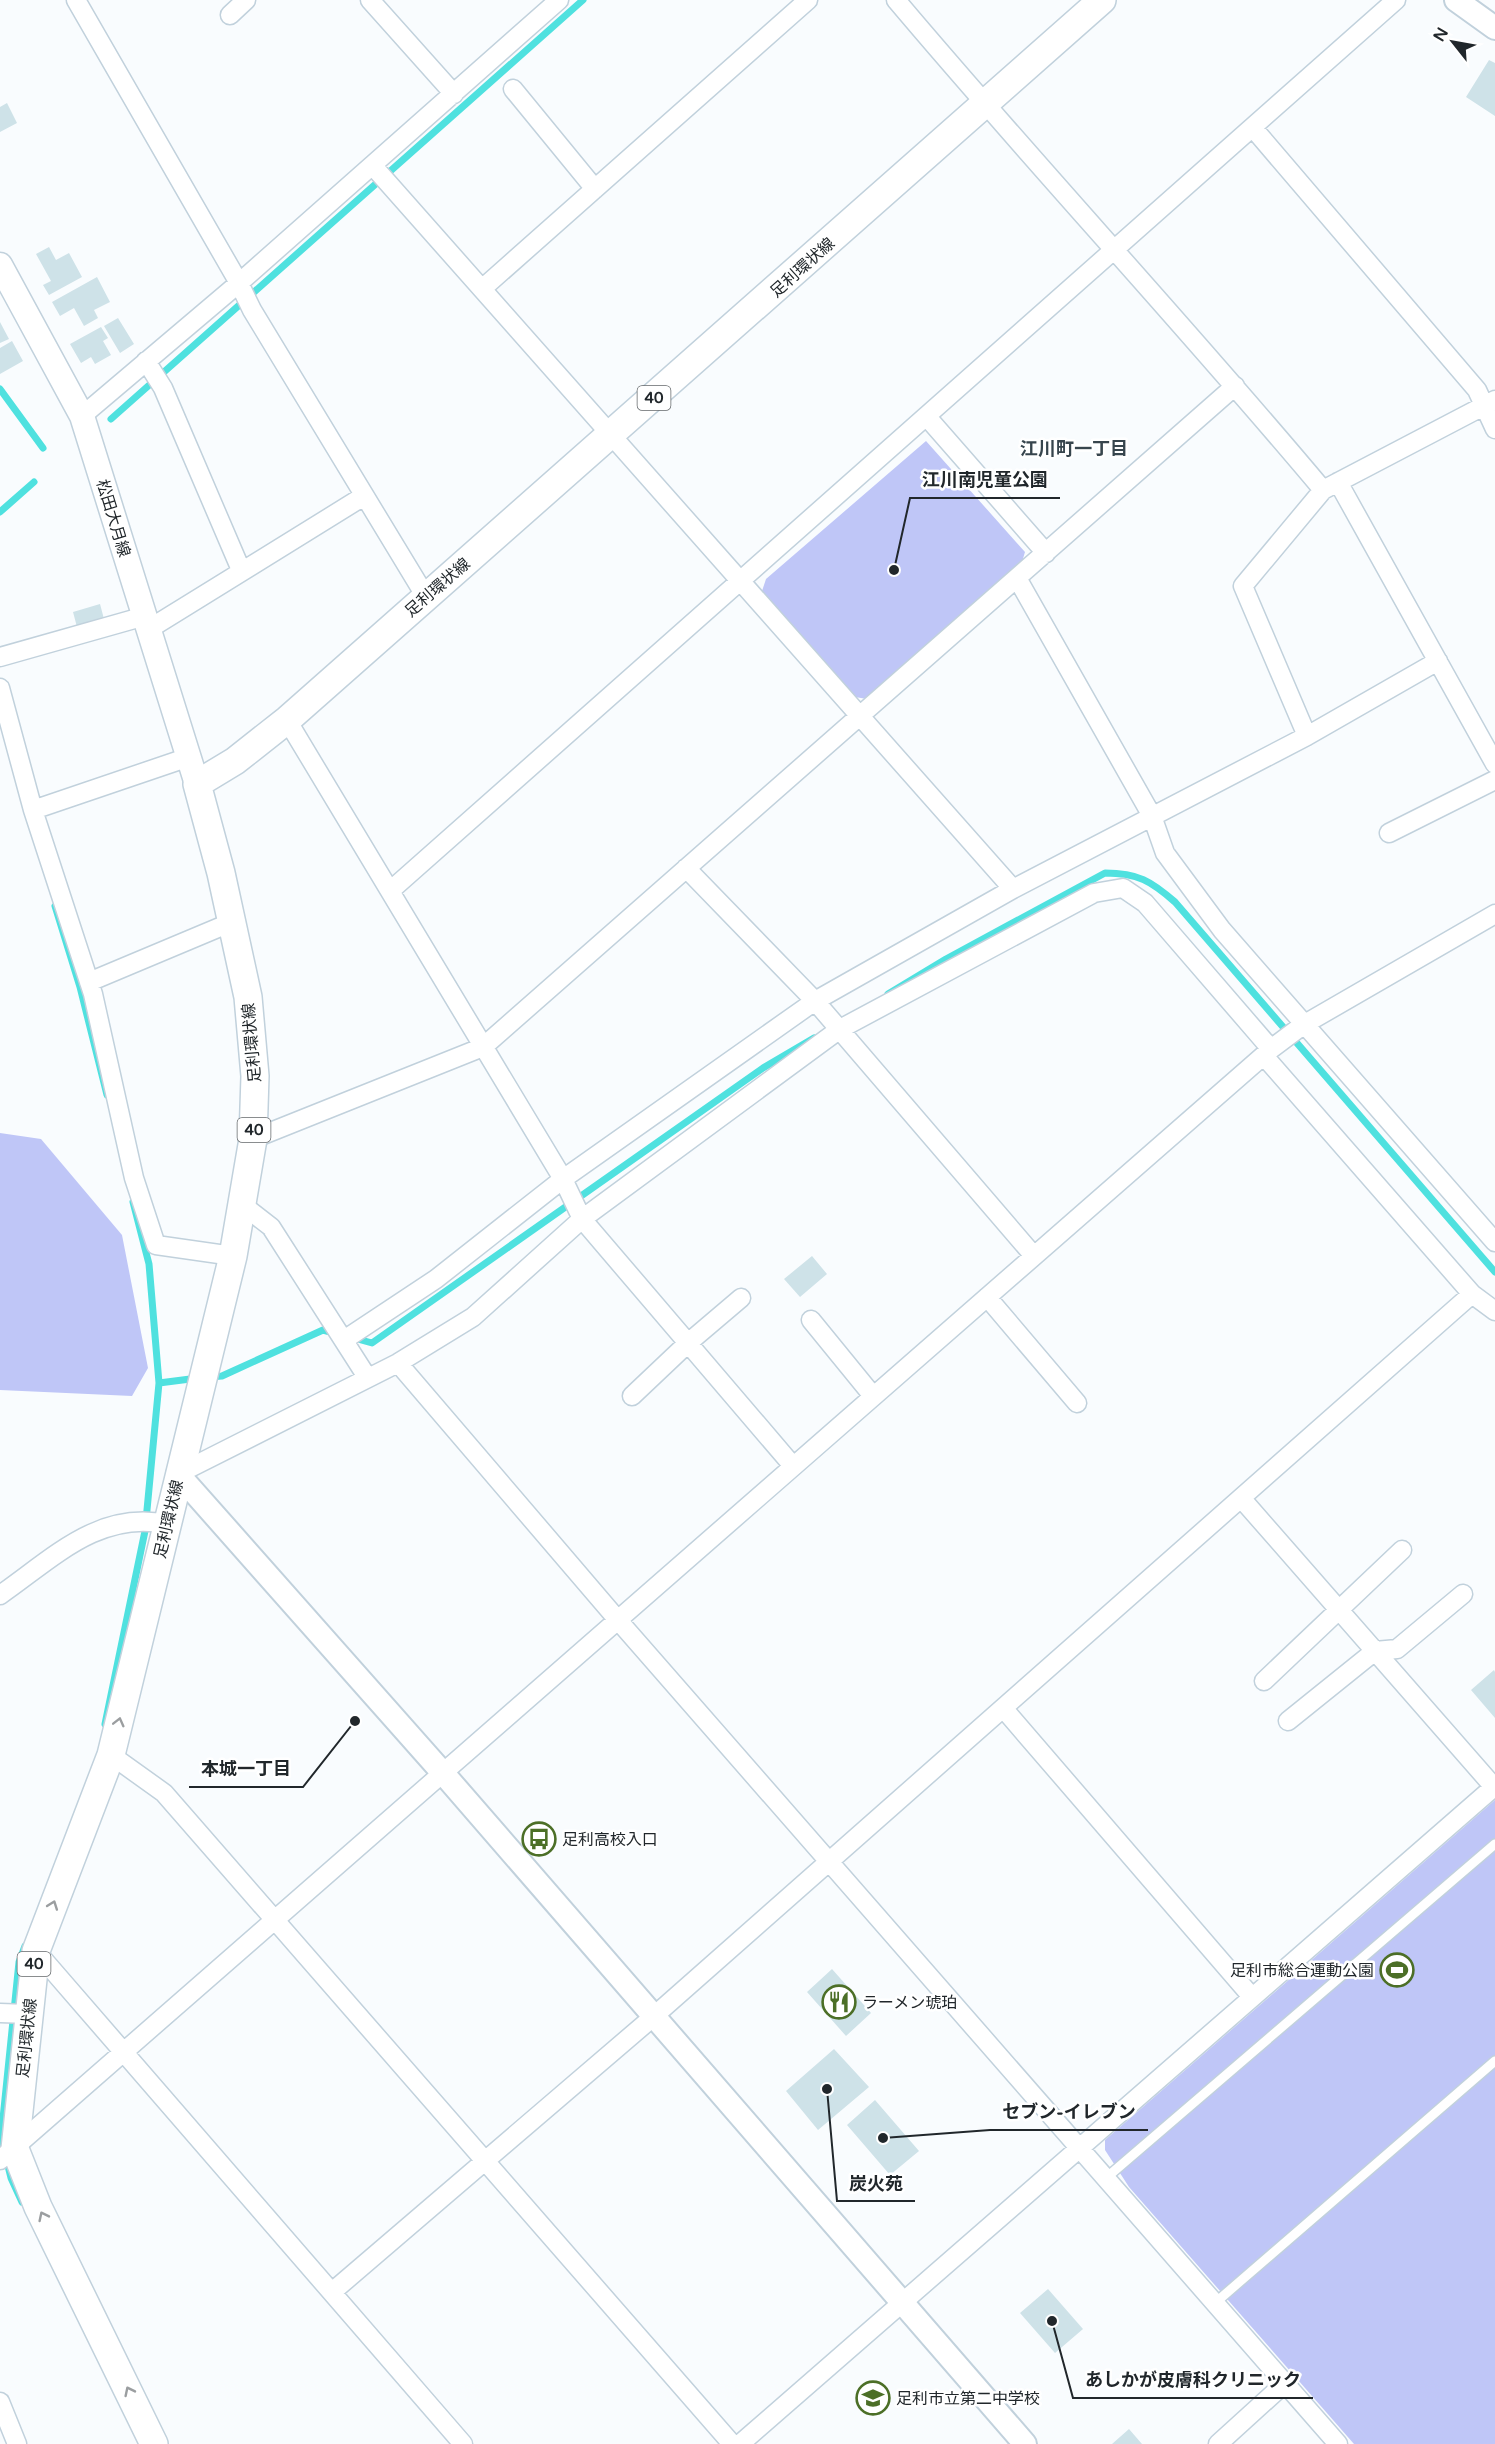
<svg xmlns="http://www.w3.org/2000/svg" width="1495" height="2444" font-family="'Varela Round','Noto Sans JP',sans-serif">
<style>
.green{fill:#bfc6f7}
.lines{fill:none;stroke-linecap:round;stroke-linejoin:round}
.stream{stroke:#4fe1df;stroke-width:7}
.building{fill:#cee2e8}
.service-casing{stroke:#c1d1dc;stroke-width:12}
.minor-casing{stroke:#c1d1dc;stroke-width:21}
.tertiary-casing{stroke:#c1d1dc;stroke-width:26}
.secondary-casing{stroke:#c1d1dc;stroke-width:27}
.primary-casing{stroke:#c1d1dc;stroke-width:30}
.service{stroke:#fff;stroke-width:9}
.minor{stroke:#fff;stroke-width:18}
.tertiary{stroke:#fff;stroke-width:22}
.secondary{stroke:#fff;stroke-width:24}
.primary{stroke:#fff;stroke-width:27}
.oneway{stroke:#9b9ea0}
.labels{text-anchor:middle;stroke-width:5;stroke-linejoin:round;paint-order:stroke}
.shield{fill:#fff;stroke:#64686b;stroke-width:1.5}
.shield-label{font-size:15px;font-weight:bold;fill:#21272b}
.street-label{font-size:16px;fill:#21272b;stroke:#fff}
.poi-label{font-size:16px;fill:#21272b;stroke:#fff;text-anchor:start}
.neighbourhood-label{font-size:18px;font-weight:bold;fill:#37454d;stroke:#fff}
.leader{fill:none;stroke:#21272b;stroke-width:2}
.callout-dot{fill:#21272b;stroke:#fff;stroke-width:2}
.callout-label{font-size:18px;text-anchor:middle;font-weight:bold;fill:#21272b;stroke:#fff;stroke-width:5;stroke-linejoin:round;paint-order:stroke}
</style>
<rect width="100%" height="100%" fill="#f9fcfe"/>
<path class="green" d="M926,441L1025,552L1022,562L867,699L855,697L762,591L766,579Z
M0,1133L41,1139L122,1235L148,1368L132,1396L0,1390Z
M1495,1800V2444H1354L1129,2187L1105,2150V2140Z"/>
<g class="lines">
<path class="stream" d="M0,389L43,448
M111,419L583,0
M0,512L34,482
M55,906L80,987L107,1095
M888,994L946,959L1105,873C1138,873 1151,881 1175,902L1495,1272
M354,1338L372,1343L763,1068L814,1038
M209,1377L222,1376L323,1330L334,1333
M159,1383L198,1378
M105,1724L145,1531L159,1383L149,1264L133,1202
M4,2151L1,2138L19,1962L25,1946
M7,2162L11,2178L22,2202"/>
</g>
<path class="building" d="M1489,60L1495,63V116L1466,97Z
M7,103L17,123L0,132V107Z
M49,247L56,260L69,253L82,277L49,295L43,285L51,281L36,254Z
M97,277L110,302L94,310L98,318L84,326L74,308L60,316L52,302Z
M118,318L134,344L120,353L104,326Z
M0,322L9,339L0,343Z
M101,327L108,338L103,341L111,355L95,364L91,357L81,363L70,344Z
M12,341L23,361L0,374V348Z
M100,604L104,619L77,627L73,612Z
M812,1256L827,1274L800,1297L784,1279Z
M1494,1670L1495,1672V1718L1471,1690Z
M832,1969L871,2013L846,2036L807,1992Z
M834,2049L869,2087L818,2130L786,2091Z
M875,2100L919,2151L890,2175L847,2125Z
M1048,2289L1083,2329L1055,2353L1020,2313Z
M1129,2429L1142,2444H1112Z"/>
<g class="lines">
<defs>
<path id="service" d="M1106,2178L1495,1844
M1215,2303L1495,2061"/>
<path id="minor" d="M76,0L239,283L252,310L426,597
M370,0L454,94
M896,0C1036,166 1184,324 1323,490
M230,15L246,0
M513,89L595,189
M1253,128L1477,390L1495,429
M373,166L1013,889
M483,288L808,0
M146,361L163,388L241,570
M82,416L239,283L559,0
M927,417L1046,553
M1338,482L1495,764
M1017,578L1152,816L1165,853L1222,930L1495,1242
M149,629L364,496
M0,657L145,616
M0,688L33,810
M287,720L563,1179L582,1219L793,1466
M1307,736L1243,586L1323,490L1495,400
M189,757L33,810L93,994L134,1178L156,1245L233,1256
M1389,833L1495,780
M686,868L815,1001L1034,1256
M390,891L1396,0
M89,982L232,922
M1264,1056L1472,1294L1495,1311
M253,1139L483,1047L1235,386
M244,1206L271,1227L367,1377
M987,1297L1077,1403
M811,1320L873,1396
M344,1340L436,1279L563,1179L815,1001L1013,889L1307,736L1438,661
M398,1363L617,1619L1338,2444
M632,1396L688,1343L741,1298
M178,1474L398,1363L473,1317L582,1219L840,1029L1094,893L1123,888L1145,903L1271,1049
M1241,1498L1494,1787
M0,1595C52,1559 99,1510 166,1524
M1264,1681L1402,1550
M1003,1708L1252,1997
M1288,1721L1375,1651L1397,1649L1463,1594
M111,1755L164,1793L732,2444
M36,1951L463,2444
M0,2013L28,2014
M0,2160L1271,1049L1303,1025L1495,914
M332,2292L653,2017L1472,1294
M0,2402L17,2444
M740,2444L1495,1786
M1218,2444L1284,2384"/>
<path id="tertiary" d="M1456,0L1495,28
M178,1474L442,1772L1025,2444"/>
<path id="secondary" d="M0,265L82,416L197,784"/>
<path id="primary" d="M154,2444L38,2207L15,2149L36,1951L111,1755L233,1256L253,1139L255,1076L248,997L221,873L197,784L235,761L287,720L1102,0"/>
</defs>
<use href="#service" class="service-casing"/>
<use href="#minor" class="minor-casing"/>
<use href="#tertiary" class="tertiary-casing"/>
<use href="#secondary" class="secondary-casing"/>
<use href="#primary" class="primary-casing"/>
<use href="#service" class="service"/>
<use href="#minor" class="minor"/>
<use href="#tertiary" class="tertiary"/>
<use href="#secondary" class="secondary"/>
<use href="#primary" class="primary"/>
</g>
<defs><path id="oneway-chevron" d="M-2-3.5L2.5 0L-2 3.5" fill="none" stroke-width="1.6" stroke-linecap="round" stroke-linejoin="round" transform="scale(1.5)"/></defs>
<g class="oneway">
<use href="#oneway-chevron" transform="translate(119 1722) rotate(-76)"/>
<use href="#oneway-chevron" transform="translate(53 1905) rotate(-70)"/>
<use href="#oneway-chevron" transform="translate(43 2216) rotate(-116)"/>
<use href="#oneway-chevron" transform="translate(129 2391) rotate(-116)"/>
</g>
<defs>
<symbol id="bus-ring" viewBox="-11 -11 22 22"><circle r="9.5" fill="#fff" stroke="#4c6f27" stroke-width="1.5"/><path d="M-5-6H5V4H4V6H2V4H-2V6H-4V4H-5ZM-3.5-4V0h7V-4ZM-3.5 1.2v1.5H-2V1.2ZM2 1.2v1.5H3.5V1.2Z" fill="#4c6f27"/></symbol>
<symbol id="stadium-ring" viewBox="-11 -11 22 22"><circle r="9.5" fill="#fff" stroke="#4c6f27" stroke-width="1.5"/><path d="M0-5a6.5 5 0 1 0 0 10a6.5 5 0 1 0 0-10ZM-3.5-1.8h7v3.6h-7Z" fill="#4c6f27"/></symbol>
<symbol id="restaurant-ring" viewBox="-11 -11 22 22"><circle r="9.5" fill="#fff" stroke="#4c6f27" stroke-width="1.5"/><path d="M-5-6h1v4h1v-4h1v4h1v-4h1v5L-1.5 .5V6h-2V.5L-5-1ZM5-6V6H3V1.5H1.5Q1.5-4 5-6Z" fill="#4c6f27"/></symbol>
<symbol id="school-ring" viewBox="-11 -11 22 22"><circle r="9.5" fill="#fff" stroke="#4c6f27" stroke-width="1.5"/><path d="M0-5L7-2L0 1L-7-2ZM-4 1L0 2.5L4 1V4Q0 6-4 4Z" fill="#4c6f27"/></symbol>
</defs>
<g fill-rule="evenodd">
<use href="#bus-ring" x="520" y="1820" width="38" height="38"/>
<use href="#stadium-ring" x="1378" y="1951" width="38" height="38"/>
<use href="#restaurant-ring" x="820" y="1983" width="38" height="38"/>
<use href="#school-ring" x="854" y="2379" width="38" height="38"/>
</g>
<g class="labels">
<g class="shield">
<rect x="637.5" y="386" width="33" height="24" rx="4.5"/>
<rect x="237.5" y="1118" width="33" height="24" rx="4.5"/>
<rect x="17.5" y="1952" width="33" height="24" rx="4.5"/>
</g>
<g class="shield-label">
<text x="654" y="403">40</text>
<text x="254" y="1135">40</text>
<text x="34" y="1969">40</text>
</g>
<g class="street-label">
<text transform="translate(802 267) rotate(-42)" y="6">足利環状線</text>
<text transform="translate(114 518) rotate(73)" y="6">松田大月線</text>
<text transform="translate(437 587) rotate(-41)" y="6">足利環状線</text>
<text transform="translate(251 1043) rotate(-95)" y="6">足利環状線</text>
<text transform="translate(168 1519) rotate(-77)" y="6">足利環状線</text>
<text transform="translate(26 2038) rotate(-84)" y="6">足利環状線</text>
</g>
<g class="poi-label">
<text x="562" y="1845">足利高校入口</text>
<text x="1374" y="1976" text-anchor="end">足利市総合運動公園</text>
<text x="862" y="2008">ラーメン琥珀</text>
<text x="896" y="2404">足利市立第二中学校</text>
</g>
<g class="neighbourhood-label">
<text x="1074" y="455">江川町一丁目</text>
</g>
</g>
<path class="leader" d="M894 570L910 498H1060M355 1721L303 1787H189M883 2138L990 2130H1148M827 2089L837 2201H915M1052 2321L1073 2398H1313"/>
<g class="callout-dot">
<circle cx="894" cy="570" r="6"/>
<circle cx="355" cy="1721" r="6"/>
<circle cx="883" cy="2138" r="6"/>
<circle cx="827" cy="2089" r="6"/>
<circle cx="1052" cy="2321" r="6"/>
</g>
<g class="callout-label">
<text x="985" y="486">江川南児童公園</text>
<text x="246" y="1775">本城一丁目</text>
<text x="1069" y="2118">セブン-イレブン</text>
<text x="876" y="2190">炭火苑</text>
<text x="1193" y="2386">あしかが皮膚科クリニック</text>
</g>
<g transform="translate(1453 42) rotate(301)" stroke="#ffffff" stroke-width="4.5" paint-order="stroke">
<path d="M0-4.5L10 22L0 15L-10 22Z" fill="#21272b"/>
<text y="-9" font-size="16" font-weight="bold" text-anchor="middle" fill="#21272b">N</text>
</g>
</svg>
